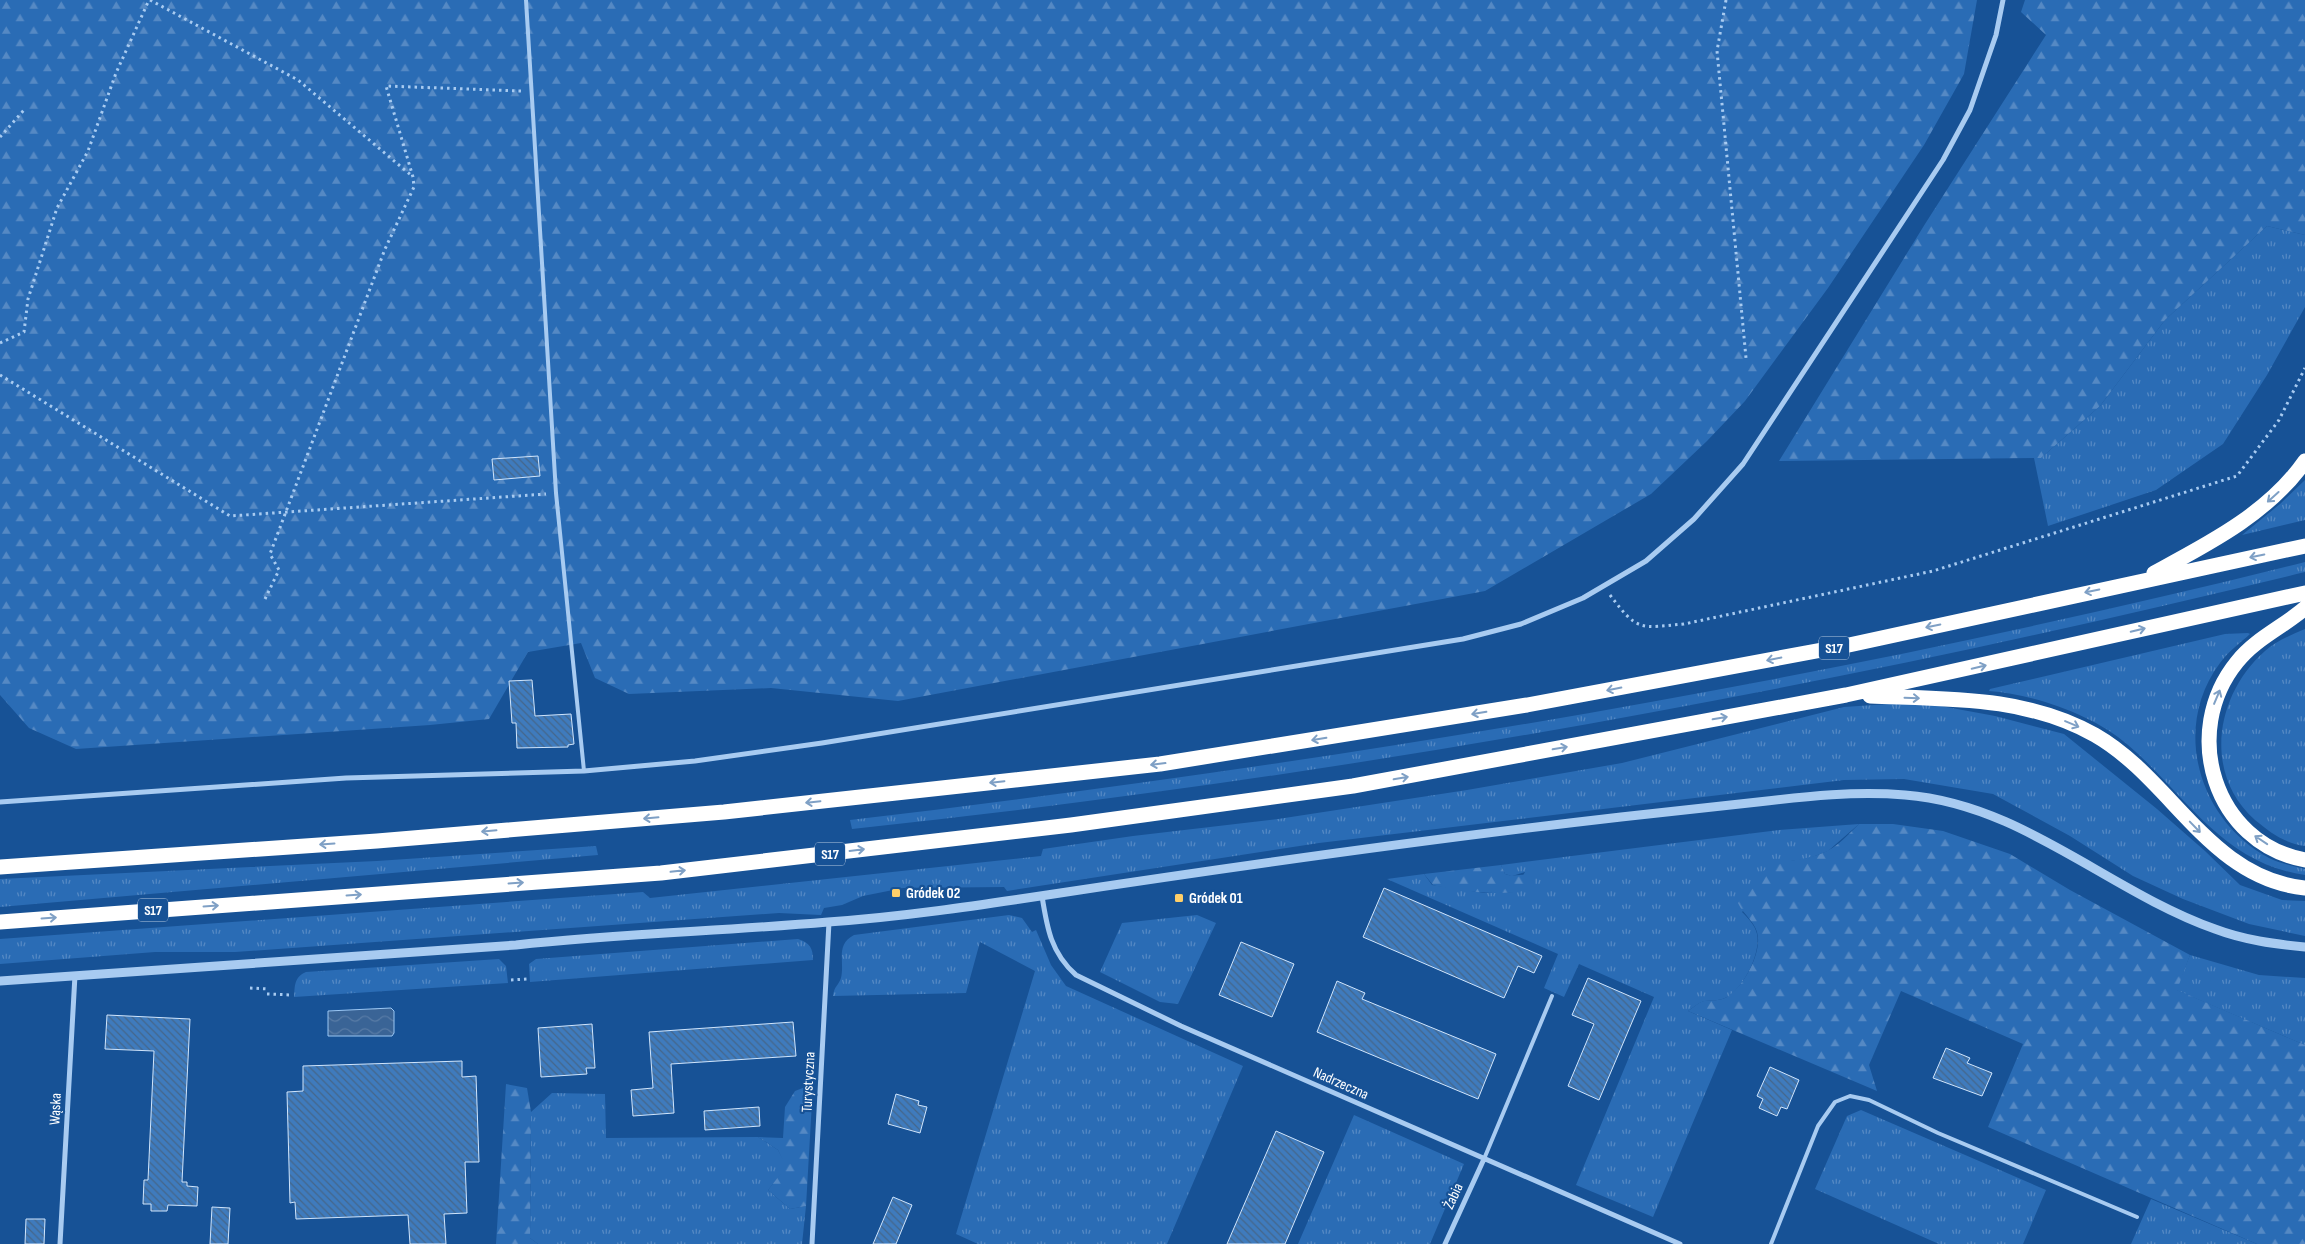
<svg xmlns="http://www.w3.org/2000/svg" width="2305" height="1244" font-family="'Sofia Sans Condensed',sans-serif">
<style>
.grass{fill:url(#grass-tufts)}
.forest{fill:url(#forest-firs)}
.water{fill:url(#water-waves);stroke:#9bc7f4}
.building{fill:url(#building-back-hatch);stroke:#d0e5fc}
.lines{fill:none;stroke-linecap:round;stroke-linejoin:round}
.path{stroke:#a8cbf1;stroke-width:3;stroke-dasharray:2.5 4;stroke-linecap:butt}
.service{stroke:#a8cbf1;stroke-width:4}
.minor{stroke:#a8cbf1;stroke-width:5}
.tertiary{stroke:#a8cbf1;stroke-width:9}
.motorway{stroke:#fff;stroke-width:15}
.oneway{stroke:#7fa0c5}
.poi-dot{fill:#ffcf69;stroke:#175296;stroke-width:2}
.labels{text-anchor:middle;stroke-width:4.5;stroke-linejoin:round;paint-order:stroke}
.shield{fill:#175296;stroke:#b9cbe0;stroke-width:1}
.shield-label{font-size:14px;font-weight:bold;fill:#fff}
.poi-label{font-size:15px;font-weight:bold;fill:#fff;stroke:#175296;text-anchor:start}
.street-label{font-size:15px;fill:#fff;stroke:#175296}
</style>
<defs>
<pattern id="grass-tufts" width="24" height="20" patternUnits="userSpaceOnUse" patternTransform="scale(1.25)"><rect width="24" height="20" fill="#2a6cb5"/><path d="M3 7l-1-3M5 7V3M7 7l1-3M15 17l-1-3M17 17v-4M19 17l1-3" fill="none" stroke="#5589c4"/></pattern>
<pattern id="forest-firs" width="22" height="20" patternUnits="userSpaceOnUse" patternTransform="scale(1.25)"><rect width="22" height="20" fill="#2a6cb5"/><path d="M5 1l3.5 6h-7zM16 11l3.5 6h-7z" fill="#5589c4"/></pattern>
<pattern id="water-waves" width="16" height="10" patternUnits="userSpaceOnUse" patternTransform="scale(1.25)"><rect width="16" height="10" fill="#3a6496"/><path d="M0 5q4-4 8 0t8 0" fill="none" stroke="#587ba6"/></pattern>
<pattern id="building-back-hatch" width="6" height="6" patternUnits="userSpaceOnUse" patternTransform="scale(1.25)"><rect width="6" height="6" fill="#3f7bbd"/><path d="M-1 5l2 2M0 0l6 6M5-1l2 2" fill="none" stroke="#45668a"/></pattern>
</defs>
<rect width="100%" height="100%" fill="#175296"/>
<path class="grass" d="M2267,226L2305,235V307L2267,375L2223,444L2156,490L2048,526L2034,458H2041L2100,406L2165,320Z
M2305,480V520L2242,535L2280,504Z
M2305,562V572C1827,689 1342,777 852,829L850,820C1339,762 1827,682 2305,562Z
M2305,629V846C2284,843 2271,833 2255,820C2203,774 2215,695 2265,651C2276,641 2291,635 2305,629Z
M2248,633L2250,634C2240,643 2228,652 2220,663C2171,728 2199,821 2269,858C2279,863 2293,866 2305,869V875C2222,863 2187,796 2128,745C2094,715 2034,694 1989,691L1990,689L2225,634Z
M1919,702L1995,716L2064,734L2157,809L2205,851L2240,885L2282,900L2305,901V936L2249,924L2183,899L2133,876L2070,836L1993,794L1904,779L1844,780L1319,843L1007,891L1004,887L903,888L863,896L842,905L824,908L821,915L779,913L235,952H155L0,964V939L643,892L650,898L1041,856L1043,849L1133,836L1278,819L1467,790L1622,763L1844,707Z
M1859,824L1828,851L1807,859L1791,861L1742,912C1748,918 1755,925 1757,934C1761,953 1744,987 1727,997C1720,1001 1712,1000 1705,1001C1699,1002 1693,1008 1688,1011L1732,1030L1653,1217L1576,1185L1654,997L1579,964L1564,997L1544,988L1558,954L1387,879L1424,874L1432,885L1438,886L1484,893L1514,892L1525,872L1512,876L1505,874L1501,865L1779,830Z
M596,846L598,855L0,907V879L377,861Z
M1009,915L1022,918L1032,932L1036,930L1051,965L1066,986L1243,1066L1167,1244H978L956,1234L1035,971L980,942L966,993L833,996C834,986 839,985 841,978C845,961 835,945 854,935Z
M1197,915L1216,923L1178,1004L1160,1002L1100,972L1122,923Z
M798,939C810,943 813,948 813,960L530,982L529,964L536,959Z
M2190,955L2259,975L2305,978V1045L2176,990Z
M499,959L506,966L508,983L294,997C295,986 294,977 306,972Z
M552,1093L605,1094L606,1138L758,1137L778,1150L787,1167L768,1190L790,1209L806,1206L802,1244H538L530,1238L531,1112Z
M1861,1110L2046,1190L2023,1244H1939L1815,1189L1847,1116Z
M1354,1115L1464,1164L1430,1244H1298Z
M2151,1199L2257,1244H2131Z"/>
<path class="forest" d="M0,0H1977L1964,74L1924,145L1828,288L1745,401L1707,441L1651,494L1485,591L898,701L771,688L629,694L595,678L581,643L528,652L489,719L430,725L76,749L29,728L0,695Z
M2025,0H2305V235L2267,226L2165,320L2100,406L2041,458L1779,461L1925,224L2046,35L2021,12Z
M1859,824H1893L1943,831L2010,854L2070,890L2190,955L2177,990L2305,1045V1244H2257L1988,1127L2023,1044L1901,991L1869,1065L1877,1091L1688,1011C1693,1008 1699,1002 1704,1001C1712,1000 1720,1001 1727,997C1744,987 1763,951 1757,932C1754,921 1743,914 1738,903C1747,887 1759,869 1778,864C1795,859 1811,859 1827,851C1839,845 1849,834 1859,824Z
M1501,865L1505,874C1516,878 1523,872 1535,876V886C1516,899 1455,891 1433,885L1424,874Z
M506,1084L527,1088L531,1112L530,1238L538,1244H496Z
M813,1084L806,1206L790,1209L768,1190L786,1167L778,1150L758,1137L783,1138L785,1107L795,1091Z"/>
<path class="water" d="M391,1008L394,1011V1033L392,1036H328V1011Z"/>
<path class="building" d="M538,456L540,476L494,480L492,459Z
M532,680L535,716L571,714L574,744L568,745V747L517,748L516,723H512L509,681Z
M1384,888L1542,956L1534,973L1518,966L1504,998L1363,937Z
M1241,942L1294,964L1272,1017L1219,995Z
M1588,978L1641,1001L1599,1100L1568,1086L1594,1024L1572,1015Z
M1337,981L1365,993L1362,999L1496,1054L1478,1099L1317,1032Z
M107,1015L190,1019L182,1182H187V1186L198,1187L197,1206L168,1205L167,1211H151V1204H143L144,1180H148L154,1051L105,1049Z
M793,1022L796,1056L671,1064L674,1113L633,1116L631,1090L653,1088L649,1032Z
M592,1024L595,1068H586L587,1074L541,1077L538,1028Z
M1946,1048L1970,1058L1967,1063L1992,1073L1982,1096L1933,1078Z
M462,1061V1077L476,1076L479,1162H465L467,1213L444,1214L446,1244H410L408,1215L296,1219L295,1202L290,1203L287,1092L303,1091V1066Z
M1770,1067L1799,1080L1787,1109L1781,1107L1777,1116L1759,1108L1763,1099L1757,1096Z
M896,1094L919,1101L918,1105L927,1107L920,1133L888,1124Z
M759,1107L760,1126L705,1130L704,1111Z
M1276,1131L1324,1152L1285,1244H1227Z
M893,1197L912,1205L896,1244H873Z
M212,1207L230,1208L228,1244H210Z
M26,1219H45L44,1244H25Z"/>
<g class="lines">
<path class="path" d="M150,0L298,80L412,176
M1726,0L1717,51L1746,358
M0,137L24,110
M0,343L24,332L28,299L57,208L88,151L116,73L149,0
M0,375L230,516L546,494
M1610,595C1638,632 1639,628 1684,624L1933,571L2237,476L2279,420L2305,368
M265,599L279,570L270,554L385,249L414,187L413,177L386,86L521,91
M511,980L527,979
M250,988L268,989
M267,994L292,995"/>
<path class="service" d="M526,0L556,493L584,771
M1484,1159L1552,996
M1771,1244L1818,1126L1835,1102L1850,1096L1869,1100L1938,1133L2137,1217"/>
<path class="minor" d="M0,802L346,778L584,771L695,761L822,743L1463,639L1521,624L1583,598L1646,561L1694,519L1743,464L1943,160L1970,110L1996,35L2003,0
M1042,896C1047,928 1051,953 1076,975L1181,1026L1680,1244
M60,1244L75,975
M812,1244L829,922
M1445,1244L1484,1159"/>
<path class="tertiary" d="M0,981L516,945C619,934 724,931 828,922C901,917 974,906 1047,895C1238,866 1429,839 1621,817C1667,812 1713,807 1758,802C1808,796 1856,791 1905,795C2022,804 2108,891 2215,929C2244,940 2274,944 2305,947"/>
<path class="motorway" d="M2154,573C2208,544 2269,513 2305,461
M2305,608C2283,627 2255,639 2237,662C2180,732 2214,843 2305,860
M1870,696C1947,699 2026,696 2095,735C2172,779 2209,878 2305,888
M0,867L377,841L724,812L1160,764L1527,705L1849,645L2305,546
M0,922L661,873L1071,825L1353,786L1846,695L2305,593"/>
</g>
<defs><path id="oneway-shaft" d="M-6 0H5M1.5-3L5.5 0L1.5 3" fill="none" stroke-width="1.6" stroke-linecap="round" stroke-linejoin="round" transform="scale(1.25)"/></defs>
<g class="oneway">
<use href="#oneway-shaft" transform="translate(2273 497) rotate(138)"/>
<use href="#oneway-shaft" transform="translate(2257 556) rotate(168)"/>
<use href="#oneway-shaft" transform="translate(2092 591) rotate(168)"/>
<use href="#oneway-shaft" transform="translate(1933 626) rotate(168)"/>
<use href="#oneway-shaft" transform="translate(2138 630) rotate(-13)"/>
<use href="#oneway-shaft" transform="translate(1774 659) rotate(169)"/>
<use href="#oneway-shaft" transform="translate(1979 667) rotate(-13)"/>
<use href="#oneway-shaft" transform="translate(1614 689) rotate(169)"/>
<use href="#oneway-shaft" transform="translate(2217 697) rotate(-67)"/>
<use href="#oneway-shaft" transform="translate(1912 698) rotate(2)"/>
<use href="#oneway-shaft" transform="translate(1479 713) rotate(171)"/>
<use href="#oneway-shaft" transform="translate(1720 718) rotate(-10)"/>
<use href="#oneway-shaft" transform="translate(2072 724) rotate(23)"/>
<use href="#oneway-shaft" transform="translate(1319 739) rotate(171)"/>
<use href="#oneway-shaft" transform="translate(1560 748) rotate(-10)"/>
<use href="#oneway-shaft" transform="translate(1158 764) rotate(173)"/>
<use href="#oneway-shaft" transform="translate(1401 778) rotate(-10)"/>
<use href="#oneway-shaft" transform="translate(997 782) rotate(174)"/>
<use href="#oneway-shaft" transform="translate(813 802) rotate(174)"/>
<use href="#oneway-shaft" transform="translate(651 818) rotate(175)"/>
<use href="#oneway-shaft" transform="translate(2195 827) rotate(46)"/>
<use href="#oneway-shaft" transform="translate(489 831) rotate(175)"/>
<use href="#oneway-shaft" transform="translate(2261 840) rotate(-146)"/>
<use href="#oneway-shaft" transform="translate(327 844) rotate(176)"/>
<use href="#oneway-shaft" transform="translate(857 850) rotate(-7)"/>
<use href="#oneway-shaft" transform="translate(678 871) rotate(-6)"/>
<use href="#oneway-shaft" transform="translate(516 883) rotate(-4)"/>
<use href="#oneway-shaft" transform="translate(354 895) rotate(-4)"/>
<use href="#oneway-shaft" transform="translate(211 906) rotate(-4)"/>
<use href="#oneway-shaft" transform="translate(49 918) rotate(-4)"/>
</g>
<g class="poi-dot">
<rect x="891" y="888" width="10" height="10" rx="2.5"/>
<rect x="1174" y="893" width="10" height="10" rx="2.5"/>
</g>
<g class="labels">
<g class="shield">
<rect x="1819" y="636.5" width="30" height="23" rx="4"/>
<rect x="815" y="842.5" width="30" height="23" rx="4"/>
<rect x="138" y="898.5" width="30" height="23" rx="4"/>
</g>
<g class="shield-label">
<text x="1834" y="653">S17</text>
<text x="830" y="859">S17</text>
<text x="153" y="915">S17</text>
</g>
<g class="poi-label">
<text x="906" y="898">Gródek 02</text>
<text x="1189" y="903">Gródek 01</text>
</g>
<g class="street-label">
<text transform="translate(808 1082) rotate(-87)" y="5">Turystyczna</text>
<text transform="translate(1341 1083) rotate(24)" y="5">Nadrzeczna</text>
<text transform="translate(55 1109) rotate(-87)" y="5">Wąska</text>
<text transform="translate(1453 1196) rotate(-65)" y="5">Żabia</text>
</g>
</g>
</svg>
